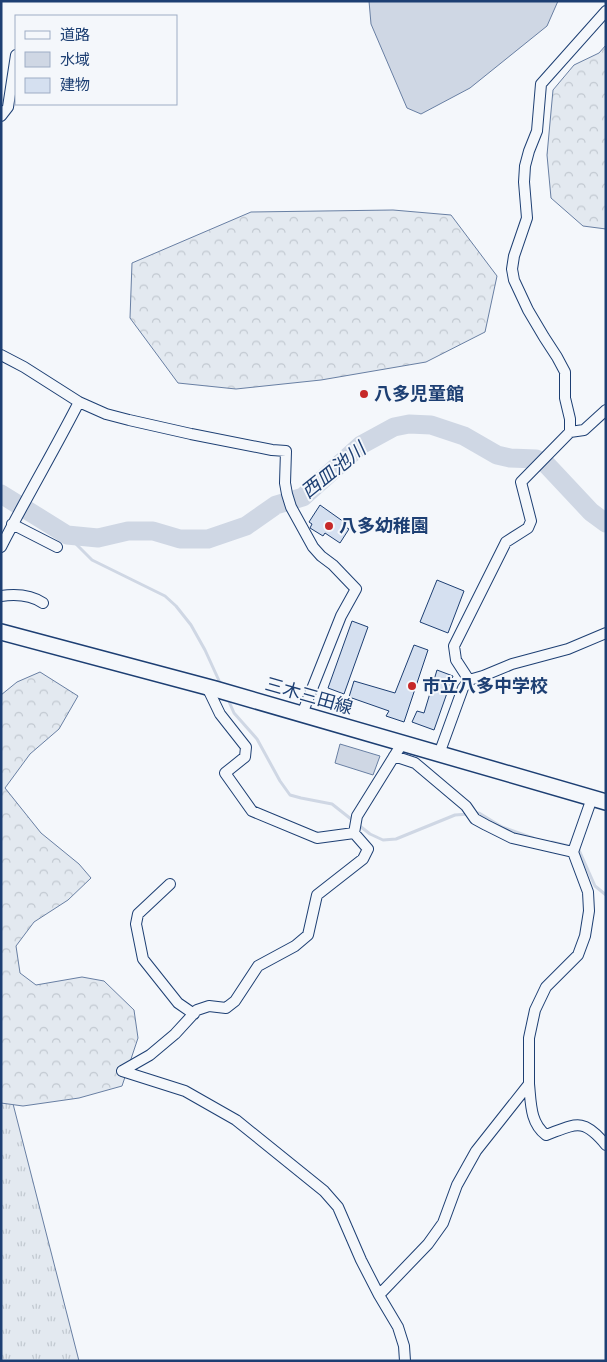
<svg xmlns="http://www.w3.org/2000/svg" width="607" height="1362" font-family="Merriweather,'Noto Sans JP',serif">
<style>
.grass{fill:url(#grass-tufts);stroke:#687fa3}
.forest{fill:url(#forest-crowns);stroke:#687fa3}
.water{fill:#cfd7e4;stroke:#687fa3}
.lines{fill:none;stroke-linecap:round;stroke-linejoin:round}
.stream{stroke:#cfd7e4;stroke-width:3}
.river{stroke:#cfd7e4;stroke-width:19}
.building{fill:#d5e0f0;stroke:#1d3f73}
.minor-casing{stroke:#1d3f73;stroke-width:12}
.primary-casing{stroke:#1d3f73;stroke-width:18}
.minor{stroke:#f4f7fb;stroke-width:10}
.primary{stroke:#f4f7fb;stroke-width:15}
.poi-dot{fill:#c62828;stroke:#f4f7fb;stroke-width:2}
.labels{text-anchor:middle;stroke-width:4;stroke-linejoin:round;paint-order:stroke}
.poi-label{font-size:18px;font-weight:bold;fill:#1d3f73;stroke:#f4f7fb;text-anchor:start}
.street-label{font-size:18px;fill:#1d3f73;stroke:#f4f7fb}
.water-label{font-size:19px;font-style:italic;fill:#1d3f73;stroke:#f4f7fb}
</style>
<defs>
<pattern id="grass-tufts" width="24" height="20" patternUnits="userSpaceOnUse" patternTransform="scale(1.25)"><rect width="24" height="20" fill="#e3e9f0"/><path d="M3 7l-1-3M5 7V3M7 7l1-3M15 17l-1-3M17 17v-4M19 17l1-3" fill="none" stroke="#c2c9d1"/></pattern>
<pattern id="forest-crowns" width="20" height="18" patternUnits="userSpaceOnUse" patternTransform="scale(1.25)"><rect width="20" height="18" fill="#e3e9f0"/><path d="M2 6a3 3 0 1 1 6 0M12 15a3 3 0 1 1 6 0" fill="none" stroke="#c2c9d1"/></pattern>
</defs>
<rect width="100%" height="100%" fill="#f4f7fb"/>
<path class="grass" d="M1,885L5,967L1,1057L79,1361H1Z"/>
<path class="forest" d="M606,45V229L583,226L551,198L547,155L553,90L574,65L599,53Z
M393,210L451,215L497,276L485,332L426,362L321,380L236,389L178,383L130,318L132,263L251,212Z
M40,672L78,696L59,729L30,754L5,788L41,833L79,864L91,878L68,900L34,922L16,946L20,973L36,985L82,977L104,981L134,1010L138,1038L122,1086L79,1098L23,1106L1,1103V695L17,682Z"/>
<path class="water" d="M369,1H558L547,26L470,88L421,114L407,108L371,24Z
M340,744L380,756L373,775L335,763Z"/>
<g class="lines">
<path class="stream" d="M67,535L92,560L165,596L176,606L191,625L205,650L221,685
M227,697L234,713L257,739L280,781L290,795L301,798L332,804L370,834L383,840L396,839L455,815L469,814
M475,814L479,813L502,827L533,838
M552,842L569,846L579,850L595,886L606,895"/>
<path class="river" d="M1,494L67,535L98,538L128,531H153L180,539H208L246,526L276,505L303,497L361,445L394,427L409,424L431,425L464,436L497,455L510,458L536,459L546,464L591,512L606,523"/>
</g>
<path class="building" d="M320,505L344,522L342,525L349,529L340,543L325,533L323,536L310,528L312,524L309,522Z
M437,580L464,591L448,633L420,622Z
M352,621L368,627L344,694L328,688Z
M414,645L428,650L404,722L386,716L389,711L349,697L354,681L395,693Z
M437,670L453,676L434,730L412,722L417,711L424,713Z"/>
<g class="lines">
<defs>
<path id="minor" d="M1,116L8,107L16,55
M1,355L24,367L79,402L106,414L129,420L191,434L272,450L286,451L285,483L287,494L291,507L313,547L321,556L333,565L356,589L341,616L302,714
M570,432L584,430L606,410
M12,524L57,547
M1,547C26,498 54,451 79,402
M1,596C15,594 31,595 43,603
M469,680L456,660L454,646L506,542L528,528L531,521L521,482L570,432V419L565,398V372L557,357L544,337L528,310L514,280L512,269L514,256L527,218L524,182L525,166L529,151L537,131L541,84L606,11
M207,687L220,714L246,747L245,757L225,773L252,811L317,838L354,833
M439,754L463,688L469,680L483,676L512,664L568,649L606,633
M394,756L415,763L466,806L475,819L486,825L512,838L573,852
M170,884L138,914L136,924L143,959L178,1003L194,1014
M122,1071L150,1055L175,1034L197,1010L209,1006L226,1008L235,1001L258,966L295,946L308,935L317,895L363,859L368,849L354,833L357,816L403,742
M122,1071L185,1091L236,1120L324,1191L338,1207L361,1260L379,1295L398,1327L404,1346L405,1361
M529,1084C531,1103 530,1123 546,1135C576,1124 583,1117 606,1145
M379,1295L428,1244L443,1223L457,1185L476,1151L529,1084V1038L535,1010L546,987L578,955L585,936L589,911L588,892L573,852L592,798"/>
<path id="primary" d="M1,632L215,689L606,802"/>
</defs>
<use href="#minor" class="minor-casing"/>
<use href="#primary" class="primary-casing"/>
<use href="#minor" class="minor"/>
<use href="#primary" class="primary"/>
</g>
<g class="poi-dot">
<circle cx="364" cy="394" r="5"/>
<circle cx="329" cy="526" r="5"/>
<circle cx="412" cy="686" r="5"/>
</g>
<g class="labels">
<g class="poi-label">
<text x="374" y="400">八多児童館</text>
<text x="339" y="532">八多幼稚園</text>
<text x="422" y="692">市立八多中学校</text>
</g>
<g class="street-label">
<text transform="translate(309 696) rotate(16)" y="6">三木三田線</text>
</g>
<g class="water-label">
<text transform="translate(333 470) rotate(-39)" y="7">西皿池川</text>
</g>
</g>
<rect width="607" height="1362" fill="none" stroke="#1d3f73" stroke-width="5"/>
<rect x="15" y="15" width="162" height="90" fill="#f4f7fb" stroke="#9eadc5"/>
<rect x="25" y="31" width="25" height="8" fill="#f4f7fb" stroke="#9eadc5"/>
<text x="60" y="40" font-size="15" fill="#1d3f73">道路</text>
<rect x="25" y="52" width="25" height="15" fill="#cfd7e4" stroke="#9eadc5"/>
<text x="60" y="65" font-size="15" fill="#1d3f73">水域</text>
<rect x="25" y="78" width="25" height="15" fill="#d5e0f0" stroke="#9eadc5"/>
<text x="60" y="90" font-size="15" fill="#1d3f73">建物</text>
</svg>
